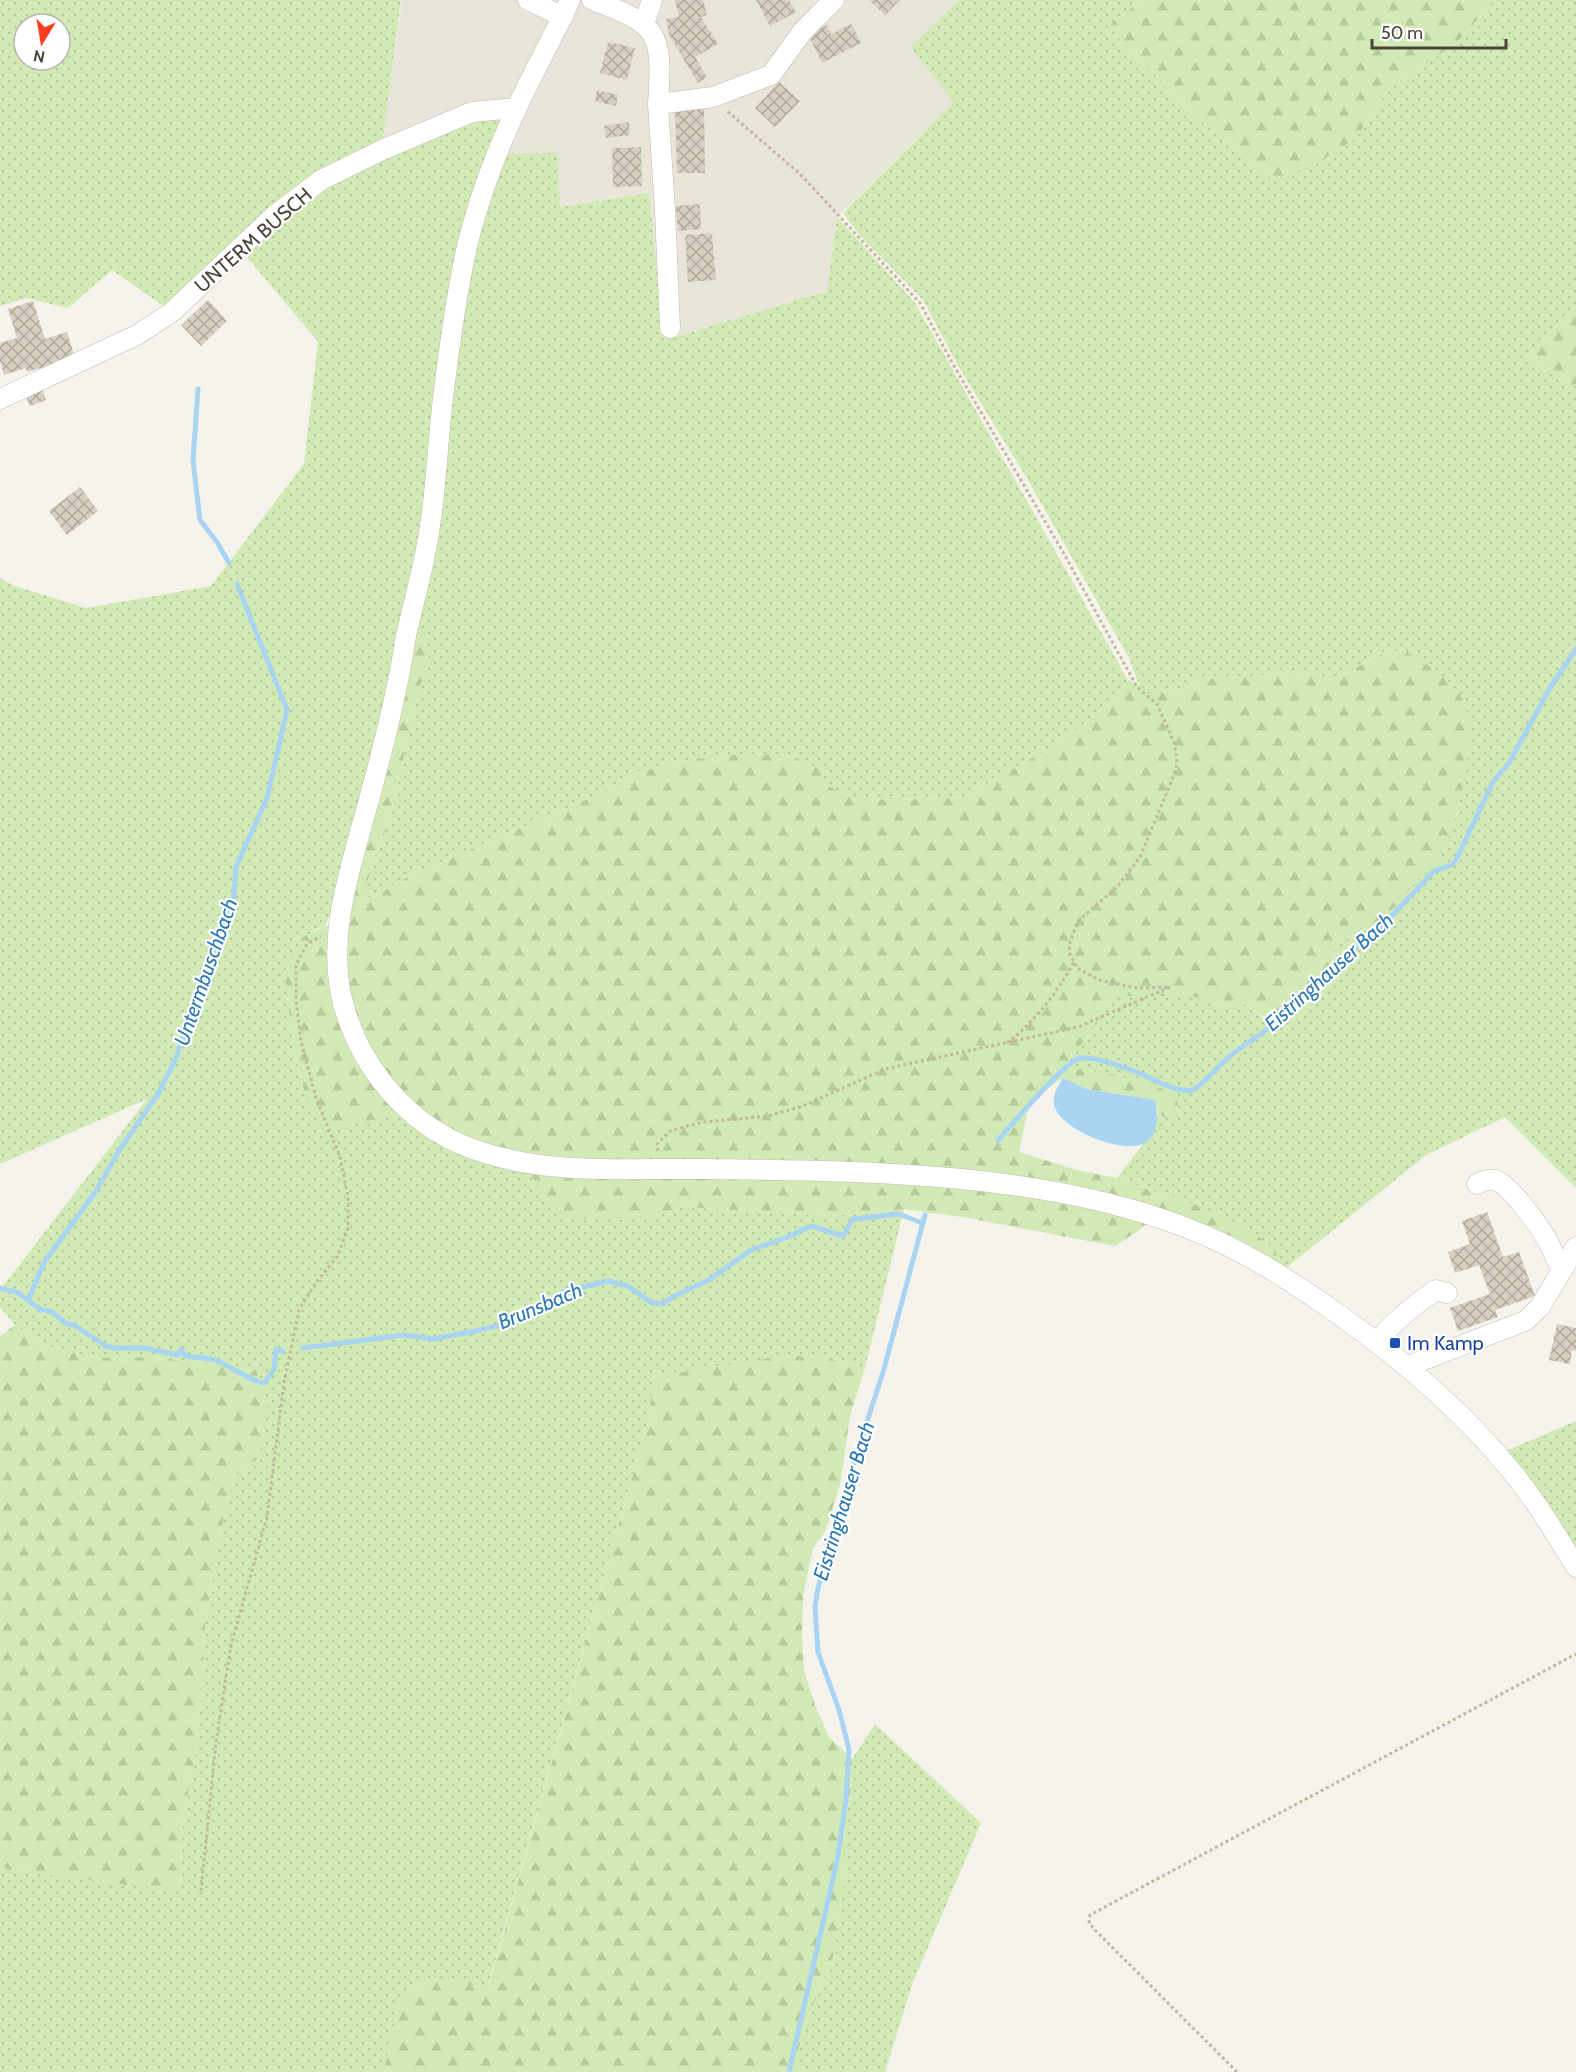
<svg xmlns="http://www.w3.org/2000/svg" width="1576" height="2072" font-family="Cabin,sans-serif">
<style>
.residential{fill:#eae5da}
.grass{fill:url(#grass-dots);fill-rule:evenodd}
.forest{fill:url(#forest-firs)}
.water{fill:#a9d4f2}
.lines{fill:none;stroke-linecap:round;stroke-linejoin:round}
.stream{stroke:#a9d4f2;stroke-width:5}
.building{fill:url(#building-cross-hatch)}
.minor-casing{stroke:#c2bbae;stroke-width:21}
.path{stroke:#c4b79f;stroke-width:3;stroke-dasharray:3 3;stroke-linecap:butt}
.minor{stroke:#fff;stroke-width:20}
.transit-dot{fill:#1a4fb4;stroke:#fff;stroke-width:2}
.labels{text-anchor:middle;stroke-width:4.5;stroke-linejoin:round;paint-order:stroke}
.street-label{font-size:20px;fill:#4b4439;stroke:#fff}
.transit-label{font-size:20px;fill:#164399;stroke:#fff;text-anchor:start}
.water-label{font-size:21px;font-style:italic;fill:#2e7ab2;stroke:#fff}
</style>
<defs>
<pattern id="grass-dots" width="8" height="8" patternUnits="userSpaceOnUse" patternTransform="scale(1.5)"><rect width="8" height="8" fill="#d2eab5"/><path d="M2 2h.1M6 6h.1" fill="none" stroke="#b6ca9c" stroke-width="1.8" stroke-linecap="round"/></pattern>
<pattern id="forest-firs" width="22" height="20" patternUnits="userSpaceOnUse" patternTransform="scale(1.5)"><rect width="22" height="20" fill="#d2eab5"/><path d="M5 1l3.5 6h-7zM16 11l3.5 6h-7z" fill="#b6ca9c"/></pattern>
<pattern id="building-cross-hatch" width="8" height="8" patternUnits="userSpaceOnUse" patternTransform="scale(1.5)"><rect width="8" height="8" fill="#d8cfc1"/><path d="M0 0l8 8M0 8l8-8" fill="none" stroke="#b1aa9e"/></pattern>
</defs>
<rect width="100%" height="100%" fill="#f6f3ec"/>
<path class="residential" d="M402,0H959L910,47L955,101L837,217L827,291L664,340L649,193L559,207L500,154L381,147Z"/>
<path class="grass" d="M0,0H401L382,146L323,176L172,312L112,270L68,308L26,298L0,306ZM24,24H60V60H24Z
M959,0H1142L1112,24L1126,52L1155,74L1184,107L1273,180L1355,139L1388,90L1457,42L1496,0H1576V306L1525,360L1572,385L1576,384V1188L1505,1117L1426,1155L1281,1272L1187,1201L1152,1191L1117,1178L1143,1144L1151,1138L1158,1113L1165,1118L1178,1109C1178,1080 1086,1071 1064,1068L1097,1023L1110,996H1193L1222,1008L1244,1004L1262,1017L1300,1020L1330,971L1337,944L1362,931L1395,906L1416,881L1436,866L1457,814L1424,664L1404,650L1382,653L1337,678L1290,671L1252,677L1198,679L1170,693H1144L1139,686L1129,658L1028,480L957,364L923,300L858,233L843,213L954,102L910,47Z
M509,111L493,151L424,524L345,881L325,926L315,929L285,977L293,1046L305,1094L402,1113L528,1171L549,1204L641,1218L683,1207L827,1216L904,1209L865,1368L835,1360L653,1378L649,1417L488,1986L430,1978L400,1996L384,2072H0V1868L180,1891L183,1818L195,1756L203,1683L204,1633L221,1530L235,1474L259,1458L257,1372L218,1364L148,1357L94,1358L46,1346L15,1325L0,1307V1290L147,1099L0,1164V578L12,585L86,608L211,586L304,464L318,342L242,251L325,183L470,117Z
M558,153L560,207L649,193L664,340L827,291L837,217L915,303L1128,680L1121,694L1081,726L1053,746L964,797L900,800L866,799L846,795L824,784L790,755L742,754L683,761L637,772L588,799L411,875L382,892L362,900L373,860L388,825L419,690L429,659L412,632L472,241L500,154Z
M1576,1421V1557L1501,1453Z
M875,1724L981,1823L913,1982L885,2072H797V2053L812,2008L834,1954L846,1864L844,1829L850,1797L852,1759Z"/>
<path class="forest" d="M1142,0H1496L1457,42L1388,90L1355,139L1314,165L1273,180L1184,107L1155,74L1126,52L1111,24Z
M1576,306V384L1572,385L1525,360Z
M412,632L423,633L429,659L419,690L388,825L373,860L363,900L382,892L411,875L588,799L637,772L683,761L742,754L790,755L820,770L824,784L846,795L866,799L900,800L964,797L1053,746L1081,726L1121,694L1128,680L1139,686L1144,693H1170L1198,679L1252,677L1290,671L1337,678L1383,653L1404,650C1425,664 1451,677 1463,700C1480,733 1456,834 1436,865C1432,872 1421,876 1415,882C1408,889 1403,900 1395,907C1378,922 1357,934 1337,944L1330,971L1300,1020L1275,1024L1244,1004L1222,1008L1193,996H1110L1097,1023L1065,1067C1092,1071 1164,1079 1178,1103L1176,1114L1165,1118L1158,1113L1155,1100L1086,1089L1063,1078L1030,1100L1019,1152L1077,1170L1117,1178L1152,1191L1187,1201L1247,1228L1276,1250V1258L1271,1262L1155,1217L1138,1231L1115,1246L962,1217L904,1209L827,1216L683,1207L641,1218L567,1219L549,1204L528,1171L402,1113L323,1131L305,1094L293,1046L285,977L287,962L303,937L325,926H339Z
M15,1325L46,1346L94,1358L148,1357L218,1364L257,1372L268,1409L259,1458L235,1474L221,1530L204,1633L203,1683L195,1756L183,1818L180,1892L0,1868V1336Z
M790,1355L835,1360L865,1368L850,1416L840,1485L825,1532L813,1548L803,1596L802,1634L804,1670L815,1705L829,1737L852,1759L850,1797L844,1829L846,1864L834,1954L812,2008L797,2053V2072H384L400,1996L430,1978L489,1985L649,1417L653,1377Z"/>
<path class="water" d="M1063,1078L1086,1089L1155,1100C1158,1113 1159,1135 1145,1143C1124,1155 1064,1131 1055,1108C1051,1098 1057,1087 1063,1078Z"/>
<g class="lines">
<path class="stream" d="M198,389L193,461L200,520L217,542L229,563
M998,1140C1011,1126 1065,1061 1080,1058C1092,1056 1123,1067 1134,1071C1154,1079 1170,1090 1191,1091L1200,1085L1231,1055L1266,1030L1365,939L1383,925L1434,871L1452,865L1456,860L1493,782L1509,763L1551,686L1576,649
M0,1288L17,1292L40,1309L52,1312L67,1324L74,1325L106,1346L114,1348H144L178,1355L181,1349L184,1355C194,1359 207,1356 217,1361C228,1365 255,1383 264,1383L274,1370L276,1349L283,1351
M28,1300L45,1261L96,1191L120,1149L158,1094L176,1058L189,1019L208,979L222,939L234,895L236,867L267,798L287,710L237,584
M303,1348L404,1335L433,1339L471,1332L518,1321L551,1305L562,1292L608,1281L628,1286L650,1302L663,1304L672,1297L709,1280L751,1250L788,1237L811,1226L843,1236L853,1219L899,1214L922,1223
M789,2072L837,1861L846,1800L849,1749L839,1710L818,1652L815,1607L818,1588L848,1481L884,1369L925,1215"/>
</g>
<path class="building" d="M675,0H703L707,15L701,17L718,44L695,57L707,77L698,83L669,35L666,19L679,17Z
M756,0H789L796,12L770,26Z
M869,0H900L885,15Z
M851,24L861,43L822,63L808,34L827,25L831,34Z
M608,42L635,48L627,80L600,73Z
M779,82L800,101L775,127L755,108Z
M597,90L618,95L616,106L595,101Z
M704,107L705,173H677L675,108Z
M629,122L630,135L606,138L604,126Z
M641,147L642,186L613,187L612,148Z
M700,204L701,229L678,231L676,206Z
M712,233L716,280L688,282L685,235Z
M208,300L227,321L201,346L181,325Z
M33,301L45,339L67,332L75,358L27,372L26,368L4,375L0,361V343L17,338L8,309Z
M41,386L46,400L30,406L24,392Z
M80,487L98,511L67,535L49,511Z
M1487,1212L1503,1257L1519,1252L1535,1296L1495,1310L1498,1317L1458,1331L1450,1308L1490,1294L1479,1265L1455,1273L1448,1252L1470,1244L1462,1221Z
M1557,1324L1576,1328V1351L1572,1350L1570,1364L1549,1360Z"/>
<g class="lines">
<defs>
<path id="minor" d="M528,0L563,17
M570,0C553,38 532,74 515,112C496,153 479,198 468,242C457,290 450,341 444,390C438,435 437,481 430,526C425,564 414,599 406,636C403,653 401,669 397,685C389,726 378,767 367,807C350,870 326,937 343,1003C360,1067 407,1124 470,1148C545,1176 626,1168 705,1169C859,1171 1042,1171 1187,1228C1242,1249 1290,1280 1338,1314C1403,1360 1463,1411 1513,1473C1537,1502 1556,1535 1576,1567
M592,0C659,25 663,31 658,104L713,97L771,75L802,32L834,0
M644,24L652,0
M658,104L665,210L670,328
M0,399L137,335L172,312L274,216L321,180L382,150L472,112L516,108
M1477,1184C1483,1181 1488,1179 1495,1180C1510,1185 1536,1222 1545,1236C1551,1246 1555,1258 1562,1269
M1377,1341C1395,1321 1413,1305 1436,1290L1447,1293
M1408,1366L1525,1321L1540,1307L1576,1247"/>
</defs>
<use href="#minor" class="minor-casing"/>
<path class="path" d="M1007,1043C1035,1021 1057,993 1074,962
M658,1151L657,1144L670,1131L687,1126L705,1122L768,1116L803,1106L885,1069L1078,1027L1170,987L1137,988L1099,980L1077,968L1069,952L1070,942L1078,921L1117,887L1140,857L1172,780L1177,764L1176,753L1174,742L1157,704L1137,687L1063,552L954,366L920,303L800,174L727,111
M201,1891L216,1742L231,1645L267,1517L284,1383L299,1310L315,1284L337,1257L348,1228V1197L340,1157L316,1098L301,1041L296,1000V965L307,944L321,936
M1237,2072L1095,1930L1089,1923L1090,1915L1576,1654"/>
<use href="#minor" class="minor"/>
</g>
<rect class="transit-dot" x="1389" y="1337" width="12" height="12" rx="3"/>
<g class="labels">
<g class="street-label">
<text transform="translate(253 240) rotate(-41)" y="7">UNTERM BUSCH</text>
</g>
<g class="transit-label">
<text x="1407" y="1350">Im Kamp</text>
</g>
<g class="water-label">
<text transform="translate(206 972) rotate(-71)" y="7">Untermbuschbach</text>
<text transform="translate(1329 972) rotate(-42)" y="7">Eistringhauser Bach</text>
<text transform="translate(540 1306) rotate(-23)" y="7">Brunsbach</text>
<text transform="translate(844 1501) rotate(-73)" y="7">Eistringhauser Bach</text>
</g>
</g>
<g transform="translate(42 42) rotate(191)"><circle r="28" fill="#ffffff" stroke="#b7b4b0" stroke-width="1.5"/>
<path d="M0-4.5L10 22L0 15L-10 22Z" fill="#fc3f1d"/>
<text y="-9" font-size="16" font-weight="bold" text-anchor="middle" fill="#4b4439">N</text>
</g>
<path d="M1372 39v9h134v-9" fill="none" stroke="#4b4439" stroke-width="3"/>
<text x="1381" y="39" font-size="18" fill="#4b4439" stroke="#ffffff" stroke-width="4.5" paint-order="stroke">50 m</text>
</svg>
